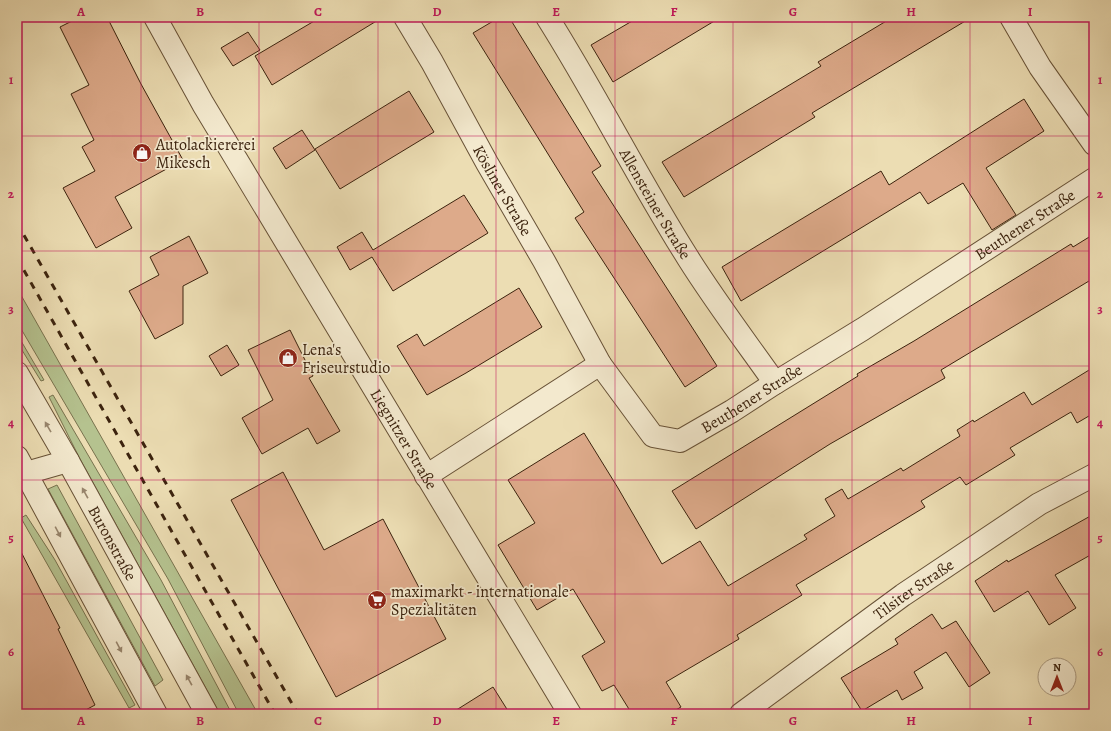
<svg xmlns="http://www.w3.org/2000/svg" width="1111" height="731" font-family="Alegreya,serif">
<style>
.green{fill:#b5c28f;stroke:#78724e}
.building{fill:#ddaa8a;stroke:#3c230e}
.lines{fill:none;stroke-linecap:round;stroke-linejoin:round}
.minor-casing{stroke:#685237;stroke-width:24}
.tertiary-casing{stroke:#685237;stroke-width:24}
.minor{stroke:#f3e9ce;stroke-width:22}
.tertiary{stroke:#f3e9ce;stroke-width:22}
.rail{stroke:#3c230e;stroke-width:3;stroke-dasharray:7 7;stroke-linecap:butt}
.oneway{fill:#98866e}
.grid{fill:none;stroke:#c2185b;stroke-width:1;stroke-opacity:0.55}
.labels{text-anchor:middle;stroke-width:3.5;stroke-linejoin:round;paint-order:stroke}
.poi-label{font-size:16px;fill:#3c230e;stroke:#f3e9ce;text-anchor:start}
.street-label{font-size:16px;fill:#3c230e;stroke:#f3e9ce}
.neatline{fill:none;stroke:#c2185b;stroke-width:1.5}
.grid-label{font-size:13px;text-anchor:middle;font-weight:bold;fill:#c2185b}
</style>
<rect width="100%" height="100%" fill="#ecddb3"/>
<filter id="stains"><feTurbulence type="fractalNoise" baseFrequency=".005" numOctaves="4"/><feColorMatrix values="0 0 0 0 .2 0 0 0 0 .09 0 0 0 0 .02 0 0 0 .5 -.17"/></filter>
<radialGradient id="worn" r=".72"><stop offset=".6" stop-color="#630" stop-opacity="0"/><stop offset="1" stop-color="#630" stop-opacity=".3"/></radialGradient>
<path class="green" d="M17,288L258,714H239L168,579L17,322Z
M17,334L44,380L41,381L17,342Z
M53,395L161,580L232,714H220L80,459L49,397Z
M57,485L163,680L155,686L48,489Z
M26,515L55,560L135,705L129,708L21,518Z"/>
<path class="building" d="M80,17H107L141,84L183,160L115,197L132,228L96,248L63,188L95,171L82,147L94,140L71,94L89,85L60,27Z
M321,17H383L272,85L255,56Z
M500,17H509L520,35L601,166L592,172L717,366L685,387L575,218L584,212L473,33Z
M639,17H721L613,82L591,45Z
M893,17H972L812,113L815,117L684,197L662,162L821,66L818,62Z
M248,32L260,50L233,66L221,48Z
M409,91L434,132L340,189L315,149Z
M1024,99L1044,131L986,168L1016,215L992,230L963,183L928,204L920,192L741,301L722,267L881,171L889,185Z
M302,130L315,150L286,169L273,148Z
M464,195L488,233L393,291L372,257L350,270L337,247L362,232L373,250Z
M1094,234V278L941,370L945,378L830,444L696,529L672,491L858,376L857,374L914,341L1071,244L1073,247Z
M189,236L208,273L183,286V324L155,339L129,291L159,275L150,257Z
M519,288L542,327L466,373L427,395L397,346L417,334L424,346Z
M290,330L313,376L309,378L340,431L317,444L308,428L262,454L242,418L273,400L248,350Z
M227,345L239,365L221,376L209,356Z
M1094,367V413L1077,423L1071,412L1010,448L1015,455L966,485L960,477L921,501L925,507L796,585L802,595L737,635L739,639L666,682L681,707L669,714H632L614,685L602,691L582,656L605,642L573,589L537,610L498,545L535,523L508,480L584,433L618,488L662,564L700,541L728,586L807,539L804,535L835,516L825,499L842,489L848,499L901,468L903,471L960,436L957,430L973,420L974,422L1024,392L1032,405Z
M283,472L324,550L383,519L446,639L336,697L231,500Z
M1094,514V553L1055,575L1076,608L1049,625L1028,591L994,612L975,581L1007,560L1008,562Z
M17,544L60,628L58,629L95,705L78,714H17Z
M932,614L942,629L956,621L990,673L969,687L946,652L914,672L923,688L902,700L897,690L862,711L841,678L898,644L895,639Z
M493,687L510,714H450Z"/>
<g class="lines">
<defs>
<g id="minor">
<path id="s1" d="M155,17L203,104L570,714"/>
<path id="s2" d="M405,17L432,62L487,163L544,261L600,364"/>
<path id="s3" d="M547,17C597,96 638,179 688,258C715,301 746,342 775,383"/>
<path d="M1011,17L1040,67L1094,144"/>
<path id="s4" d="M426,476L600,364L653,436L680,441L732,411L775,383L863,329L1094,179"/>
<path d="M17,477L26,473L68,461"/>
<path id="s5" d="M741,714L903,595L1039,504L1094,475"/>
</g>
<g id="tertiary">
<path id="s6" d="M17,373L68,461L207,714"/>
<path d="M17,457L156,714"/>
</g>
</defs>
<use href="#minor" class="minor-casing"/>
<use href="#tertiary" class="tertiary-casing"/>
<use href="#minor" class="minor"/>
<use href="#tertiary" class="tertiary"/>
<path class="rail" d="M17,223L298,714
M17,258L275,714"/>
</g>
<defs><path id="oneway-solid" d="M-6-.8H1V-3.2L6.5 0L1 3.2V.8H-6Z"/></defs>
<g class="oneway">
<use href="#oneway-solid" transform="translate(48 427) rotate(-120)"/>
<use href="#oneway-solid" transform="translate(85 493) rotate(-119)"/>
<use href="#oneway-solid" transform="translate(58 532) rotate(62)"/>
<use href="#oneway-solid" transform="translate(119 647) rotate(62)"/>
<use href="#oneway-solid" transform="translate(189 680) rotate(-119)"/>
</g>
<path class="grid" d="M141,17V714M259,17V714M378,17V714M496,17V714M615,17V714M733,17V714M852,17V714M970,17V714M17,136H1094M17,251H1094M17,366H1094M17,480H1094M17,594H1094"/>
<defs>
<symbol id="shop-disc" viewBox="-11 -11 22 22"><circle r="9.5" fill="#8f2418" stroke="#f3e9ce"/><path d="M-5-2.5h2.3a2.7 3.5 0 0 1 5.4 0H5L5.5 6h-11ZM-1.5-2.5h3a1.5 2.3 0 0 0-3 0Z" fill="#fff"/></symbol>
<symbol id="supermarket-disc" viewBox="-11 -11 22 22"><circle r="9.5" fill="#8f2418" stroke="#f3e9ce"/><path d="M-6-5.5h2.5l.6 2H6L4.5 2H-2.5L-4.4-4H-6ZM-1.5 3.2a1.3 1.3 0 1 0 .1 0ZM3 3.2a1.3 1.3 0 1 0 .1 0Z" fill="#fff"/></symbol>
</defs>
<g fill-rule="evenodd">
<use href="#shop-disc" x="131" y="142" width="22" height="22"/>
<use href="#shop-disc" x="277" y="347" width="22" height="22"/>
<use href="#supermarket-disc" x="366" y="589" width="22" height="22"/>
</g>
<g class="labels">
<g class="poi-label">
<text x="156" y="150">Autolackiererei<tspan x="156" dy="18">Mikesch</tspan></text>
<text x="302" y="355">Lena's<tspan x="302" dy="18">Friseurstudio</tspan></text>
<text x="391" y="597">maximarkt - internationale<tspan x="391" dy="18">Spezialitäten</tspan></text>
</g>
<g class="street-label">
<text dy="6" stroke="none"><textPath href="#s2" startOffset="199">Kösliner Straße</textPath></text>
<text dy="6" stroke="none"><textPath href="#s3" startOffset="216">Allensteiner Straße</textPath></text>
<text dy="6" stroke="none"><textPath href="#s4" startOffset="731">Beuthener Straße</textPath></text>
<text dy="6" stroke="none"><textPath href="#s4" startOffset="407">Beuthener Straße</textPath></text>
<text dy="6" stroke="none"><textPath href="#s1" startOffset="490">Liegnitzer Straße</textPath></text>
<text dy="6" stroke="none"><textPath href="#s6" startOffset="195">Buronstraße</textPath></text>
<text dy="6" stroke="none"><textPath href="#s5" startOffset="213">Tilsiter Straße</textPath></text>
</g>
</g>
<rect width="1111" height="731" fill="none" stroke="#ecddb3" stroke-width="44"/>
<g transform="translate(1057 677)"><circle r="19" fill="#f3e9ce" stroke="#aa9a81"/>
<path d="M0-3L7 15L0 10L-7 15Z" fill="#8f2418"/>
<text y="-6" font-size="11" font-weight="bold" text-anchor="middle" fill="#3c230e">N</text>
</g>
<rect x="22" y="22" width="1067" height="687" class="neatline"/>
<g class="grid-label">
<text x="81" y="16">A</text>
<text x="200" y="16">B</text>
<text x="318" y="16">C</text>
<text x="437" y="16">D</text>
<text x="556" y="16">E</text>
<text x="674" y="16">F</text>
<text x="793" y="16">G</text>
<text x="911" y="16">H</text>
<text x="1030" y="16">I</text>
<text x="11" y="84">1</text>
<text x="1100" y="84">1</text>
<text x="11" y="198">2</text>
<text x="1100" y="198">2</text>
<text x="11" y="313">3</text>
<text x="1100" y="313">3</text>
<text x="11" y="427">4</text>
<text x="1100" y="427">4</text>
<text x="11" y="542">5</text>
<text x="1100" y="542">5</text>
<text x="11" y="656">6</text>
<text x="1100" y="656">6</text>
<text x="81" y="725">A</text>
<text x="200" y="725">B</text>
<text x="318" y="725">C</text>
<text x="437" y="725">D</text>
<text x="556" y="725">E</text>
<text x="674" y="725">F</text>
<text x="793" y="725">G</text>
<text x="911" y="725">H</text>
<text x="1030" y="725">I</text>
</g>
<rect width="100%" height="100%" filter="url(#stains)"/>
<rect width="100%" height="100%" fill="url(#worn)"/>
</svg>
